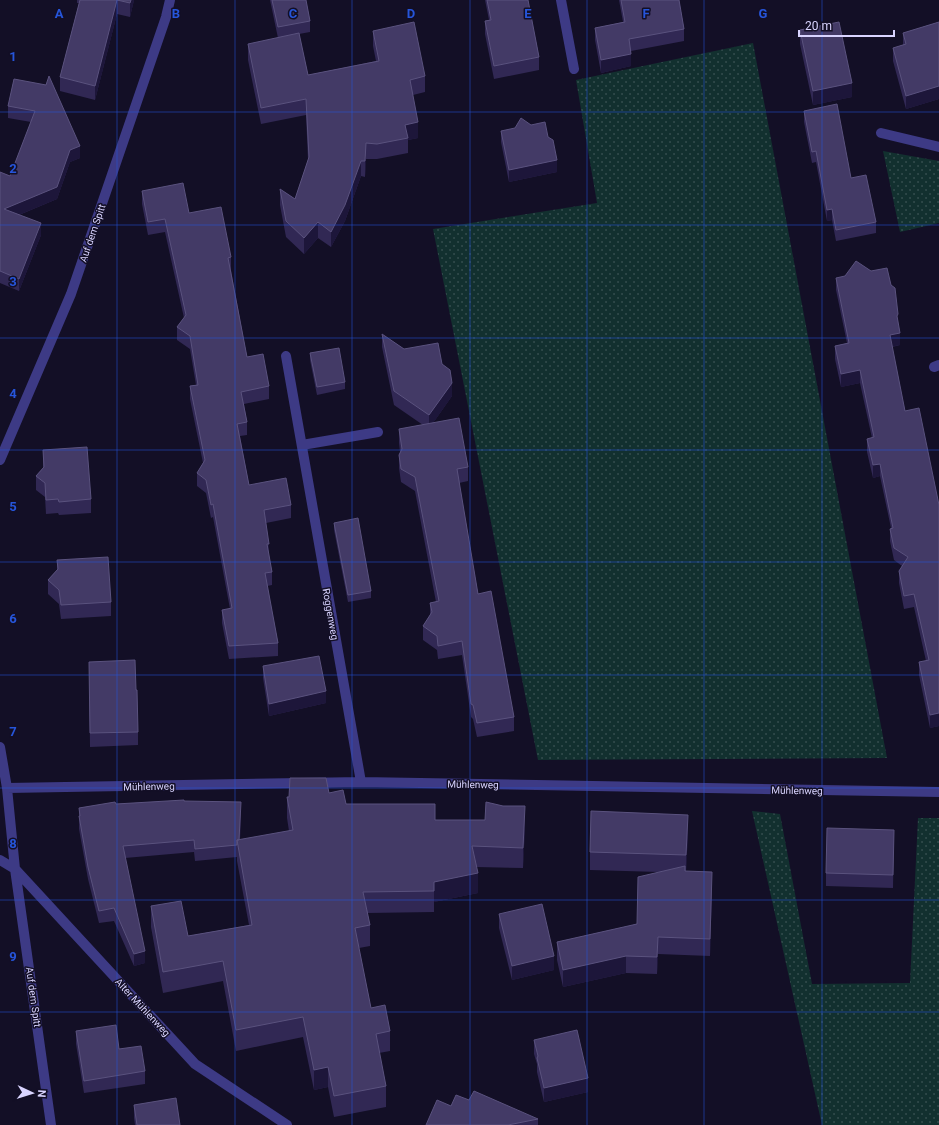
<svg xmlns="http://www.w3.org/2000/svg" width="939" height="1125" font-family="Roboto,sans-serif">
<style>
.grass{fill:url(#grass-dots)}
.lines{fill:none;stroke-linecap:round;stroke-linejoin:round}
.street{stroke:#3d3a85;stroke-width:10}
.wall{fill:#312854}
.shaded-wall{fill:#1d163a}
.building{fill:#433a66;stroke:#5a527e}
.grid{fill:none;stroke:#2655da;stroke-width:1;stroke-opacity:0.55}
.labels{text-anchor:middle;stroke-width:3;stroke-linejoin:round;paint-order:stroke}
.street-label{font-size:10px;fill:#d9d4ff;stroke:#130f26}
.grid-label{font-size:13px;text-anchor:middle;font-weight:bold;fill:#2655da;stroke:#130f26;stroke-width:3;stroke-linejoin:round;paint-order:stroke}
</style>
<defs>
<pattern id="grass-dots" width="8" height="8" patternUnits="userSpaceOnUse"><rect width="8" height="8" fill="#12302f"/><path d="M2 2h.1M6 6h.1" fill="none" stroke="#344d4e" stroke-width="1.8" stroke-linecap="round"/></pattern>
</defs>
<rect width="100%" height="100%" fill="#130f26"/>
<path class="grass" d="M753,43L887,758L538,760L433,229L597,203L576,80Z
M883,151L939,161V223L900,232Z
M752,811L780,814L812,984L910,983L918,818H939V1125H822Z"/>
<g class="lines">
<path class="street" d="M561,0L574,69
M881,133L939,147
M286,356L361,782
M934,367L939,365
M302,445L378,432
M0,460L71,294L166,17L170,0
M0,747L7,788L15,869L51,1125
M7,788L361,782L939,792
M0,860L15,869L195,1064L287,1125"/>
</g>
<path class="wall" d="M77,0H134L130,17L117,14L95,100L60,91V77L79,3H77Z
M270,0H306L310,21V32L299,34L308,75L376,61L373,46V31L425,76V92L413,95L418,138L408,140V153L377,159H366L365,177L361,176L345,221L331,247L318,238L304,254L286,237L280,205V189L295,199L308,160L306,115L261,124L248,60V44L278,38Z
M485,0H528L539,57V70L494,79L485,34V21L489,20Z
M619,0H679L684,29V41L631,51V66L601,73L595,40V28L623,22Z
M939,22V99L906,109L893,61V48L903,45V33Z
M800,30L852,97L813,105L800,44Z
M14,79L80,158L70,162L57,199L19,215L41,235L19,291L0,283V172L10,176L31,122L8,118V106Z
M804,111L851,178L876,222V233L836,241L832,220L827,221L816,162L812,163L804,122Z
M501,131L548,137L557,172L509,182L501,142Z
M142,191L189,213L231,257V270L247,357L269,386V399L244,404L247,422V435L240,436L249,485L291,505V518L266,523L269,556L272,572V585L267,586L278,643V656L229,659L222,623V610L230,609L213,517L211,518L206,493L197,486V473L203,463L190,399V386L196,385L190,349L177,340V327L184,318L165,232L148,235L142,204Z
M836,278L898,323L900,345L892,347L905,411L939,505V726L930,728L919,675V662L926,661L914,607L904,609L899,583V571L902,566L894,560L890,541V529L891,528L880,476L873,478L867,452V439L872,438L860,383L841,387L835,359V346L847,343L836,290Z
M382,334L404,349L442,364L452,396L433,423L468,467V481L459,483L478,594L514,717V731L477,737L473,719L471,717L462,655L438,659L437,650L423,640V626L430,615V603L436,602L415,491L401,482L399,468V455L400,452L399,443V429L423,425L394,405L382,347Z
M310,353L345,382V389L317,395L310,360Z
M43,450L91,499V513L59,515L58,513L46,514L45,497L36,490V476L43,468Z
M334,523L371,591V598L348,602L334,530Z
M57,560L111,602V616L61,619L59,604L48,594V580L57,570Z
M89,662L136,690L138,732V745L90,747Z
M263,666L326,703L269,716L263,678Z
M329,793L346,804L435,820L525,827L523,868L476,867L478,893L434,902V912L367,913L370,925V946L359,948L371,1008L390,1031V1051L379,1053L386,1086V1107L334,1117L328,1087L314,1090L303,1037L236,1051L223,981L163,993L151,927V906L188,936L249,925L237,861V857L195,861L194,852L125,858L145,963L134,966L114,921L99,923L88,879L79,829V808L116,804L184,801L241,814L240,840L289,831L287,818V797Z
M894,830L893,888L826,886V873Z
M688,833L686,871L712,889L710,956L658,954L657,974L626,973L563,987L557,960V942L637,924L660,872L590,870V852Z
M499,914L554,970L512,980L499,928Z
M76,1031L119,1049L145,1071V1084L84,1093L76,1044Z
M534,1040L588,1092L544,1102L537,1072V1064L534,1054Z
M469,1100L538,1119V1125H426L451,1106Z
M134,1105L180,1125H135L134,1118Z"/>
<path class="shaded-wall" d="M117,0V14L95,100V86Z
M131,0H134L130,17V3Z
M631,54V66L601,73V60Z
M852,83V97L813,105V91Z
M939,86V99L906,109V96Z
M418,122V138L408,140L405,125Z
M366,143V159L365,177V161Z
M80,146V158L70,162L57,199L4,221V209L70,150Z
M557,160V172L509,182V170Z
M361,161V176L345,221L331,247V232Z
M832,209V220L827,221V210Z
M318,222V238L304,254V238Z
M41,223V235L19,291V279Z
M900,333V345L890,347V335Z
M860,370V383L841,387V374Z
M452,383V396L429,429V415Z
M880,464V476L873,478V465Z
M267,544H269V557Z
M326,691V703L269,716V704Z
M939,713V726L930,728V715Z
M241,802V814L239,853V845Z
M525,806V827L523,868V848Z
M688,815V833L686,873V855Z
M712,872V889L710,956V939Z
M478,873V893L434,902V882Z
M658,937V954L657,974V957Z
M145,951V963L134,966V954Z
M554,956V970L512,980V966Z
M626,956V973L563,987V970Z
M328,1067V1087L314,1090V1070Z
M588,1078V1092L544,1102V1088Z"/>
<path class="building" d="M80,0H117L95,86L60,77Z
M117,0H131L130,3Z
M272,0H306L310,21L278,27Z
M487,0H528L539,57L494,66L485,21L491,20Z
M621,0H679L684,29L629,39L631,54L601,60L595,28L625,22Z
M414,22L425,76L410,80L418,122L405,125L408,138L377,144L366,143L365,161H361L345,205L331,232L318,222L304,238L286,221L280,189L295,199L309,157L306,99L261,108L248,44L299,33L308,75L379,61L373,31Z
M839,22L852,83L813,91L800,30Z
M939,22V86L906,96L893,48L906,44L903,33Z
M49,76L80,146L70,150L57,187L4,209L41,223L19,279L0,271V172L10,176L35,111L8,106L14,79L46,85Z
M837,104L851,178L866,175L876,222L836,230L832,209L827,210L816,151L812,152L804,111Z
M521,118L531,125L545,122L548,137L553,140L557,160L509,170L501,131L515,128Z
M183,183L189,213L221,207L231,257L228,258L247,357L263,354L269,386L241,392L247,422L237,424L249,485L286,478L291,505L264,510L269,544H267L272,572L265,573L278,643L229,646L222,610L232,608L213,504L211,505L206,480L197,473L205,460L190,386L198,385L190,336L177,327L186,315L165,219L148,222L142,191Z
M856,261L871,271L887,268L891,285L895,288L898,314L897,316L900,333L890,335L905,411L919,408L939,505V713L930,715L919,662L929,660L914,594L904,596L899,571L908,557L894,548L890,529L893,528L880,464L873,465L867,439L874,437L860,370L841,374L835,346L849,343L836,278L845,276Z
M382,334L404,349L438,343L442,364L450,370L452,383L429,415L394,391Z
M339,348L345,382L317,387L310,353Z
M459,418L468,467L457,469L478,594L491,591L514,717L477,723L473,705L471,704L462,641L438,646L437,636L423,626L432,612L430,603L439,601L415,477L401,469L399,455L402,449L399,429Z
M87,447L91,499L59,502L58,499L46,500L45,483L36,476L44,467L43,450Z
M358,518L371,591L348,595L334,523Z
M108,557L111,602L61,605L59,590L48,580L58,569L57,560Z
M319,656L326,691L269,704L263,666Z
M135,660L136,690H137L138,732L90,733L89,662Z
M290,778H326L329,793L343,790L346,804H435V820H485L486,802L503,806H525L523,848L472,846L478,873L434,882V891L363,892L370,925L355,928L371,1008L385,1005L390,1031L376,1034L386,1086L334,1096L328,1067L314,1070L303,1017L236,1030L223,961L163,972L151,906L181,901L188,936L252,925L237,840L293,830L287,797H289Z
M184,800V801L241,802L239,840H237V845L195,849L194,840L123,846L145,951L134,954L114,908L99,911L88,867L79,816H80L79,808L115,802L116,804Z
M591,811L688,815L686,855L590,852Z
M827,828L894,830L893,875L826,873Z
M685,866V871L712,872L710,939L658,937L657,957L626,956L563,970L557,942L637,924L638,877Z
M542,904L554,956L512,966L499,914Z
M116,1025L119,1049L141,1046L145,1071L84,1081L76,1031Z
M577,1030L588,1078L544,1088L537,1058L538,1056L534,1040Z
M474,1091L538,1119L508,1125H426L437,1100L451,1106L456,1095L469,1100Z
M176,1098L180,1125H137L134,1105Z"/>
<path class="grid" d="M117,0V1125M235,0V1125M352,0V1125M470,0V1125M587,0V1125M704,0V1125M822,0V1125M0,112H939M0,225H939M0,338H939M0,450H939M0,562H939M0,675H939M0,788H939M0,900H939M0,1012H939"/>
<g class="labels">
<g class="street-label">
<text transform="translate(92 233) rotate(-71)" y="4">Auf dem Spitt</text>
<text transform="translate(331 614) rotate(80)" y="4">Roggenweg</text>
<text transform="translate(473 784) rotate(1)" y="4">Mühlenweg</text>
<text transform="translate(149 786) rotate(-1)" y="4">Mühlenweg</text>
<text transform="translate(797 790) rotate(1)" y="4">Mühlenweg</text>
<text transform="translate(34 997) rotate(82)" y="4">Auf dem Spitt</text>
<text transform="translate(143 1007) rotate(47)" y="4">Alter Mühlenweg</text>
</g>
</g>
<g class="grid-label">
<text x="59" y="18">A</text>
<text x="176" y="18">B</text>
<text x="293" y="18">C</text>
<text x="411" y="18">D</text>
<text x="528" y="18">E</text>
<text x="646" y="18">F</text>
<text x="763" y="18">G</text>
<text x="13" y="61">1</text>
<text x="13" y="173">2</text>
<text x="13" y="286">3</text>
<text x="13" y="398">4</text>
<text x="13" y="511">5</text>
<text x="13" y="623">6</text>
<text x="13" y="736">7</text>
<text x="13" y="848">8</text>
<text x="13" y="961">9</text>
</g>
<g transform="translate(32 1093) rotate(94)" stroke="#130f26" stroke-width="3" paint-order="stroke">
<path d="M0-3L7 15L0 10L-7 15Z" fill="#d9d4ff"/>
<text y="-6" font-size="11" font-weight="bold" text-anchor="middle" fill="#d9d4ff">N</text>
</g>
<path d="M799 30v6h95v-6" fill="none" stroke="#d9d4ff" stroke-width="2"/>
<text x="805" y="30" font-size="12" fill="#d9d4ff" stroke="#130f26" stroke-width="3" paint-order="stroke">20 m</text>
</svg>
